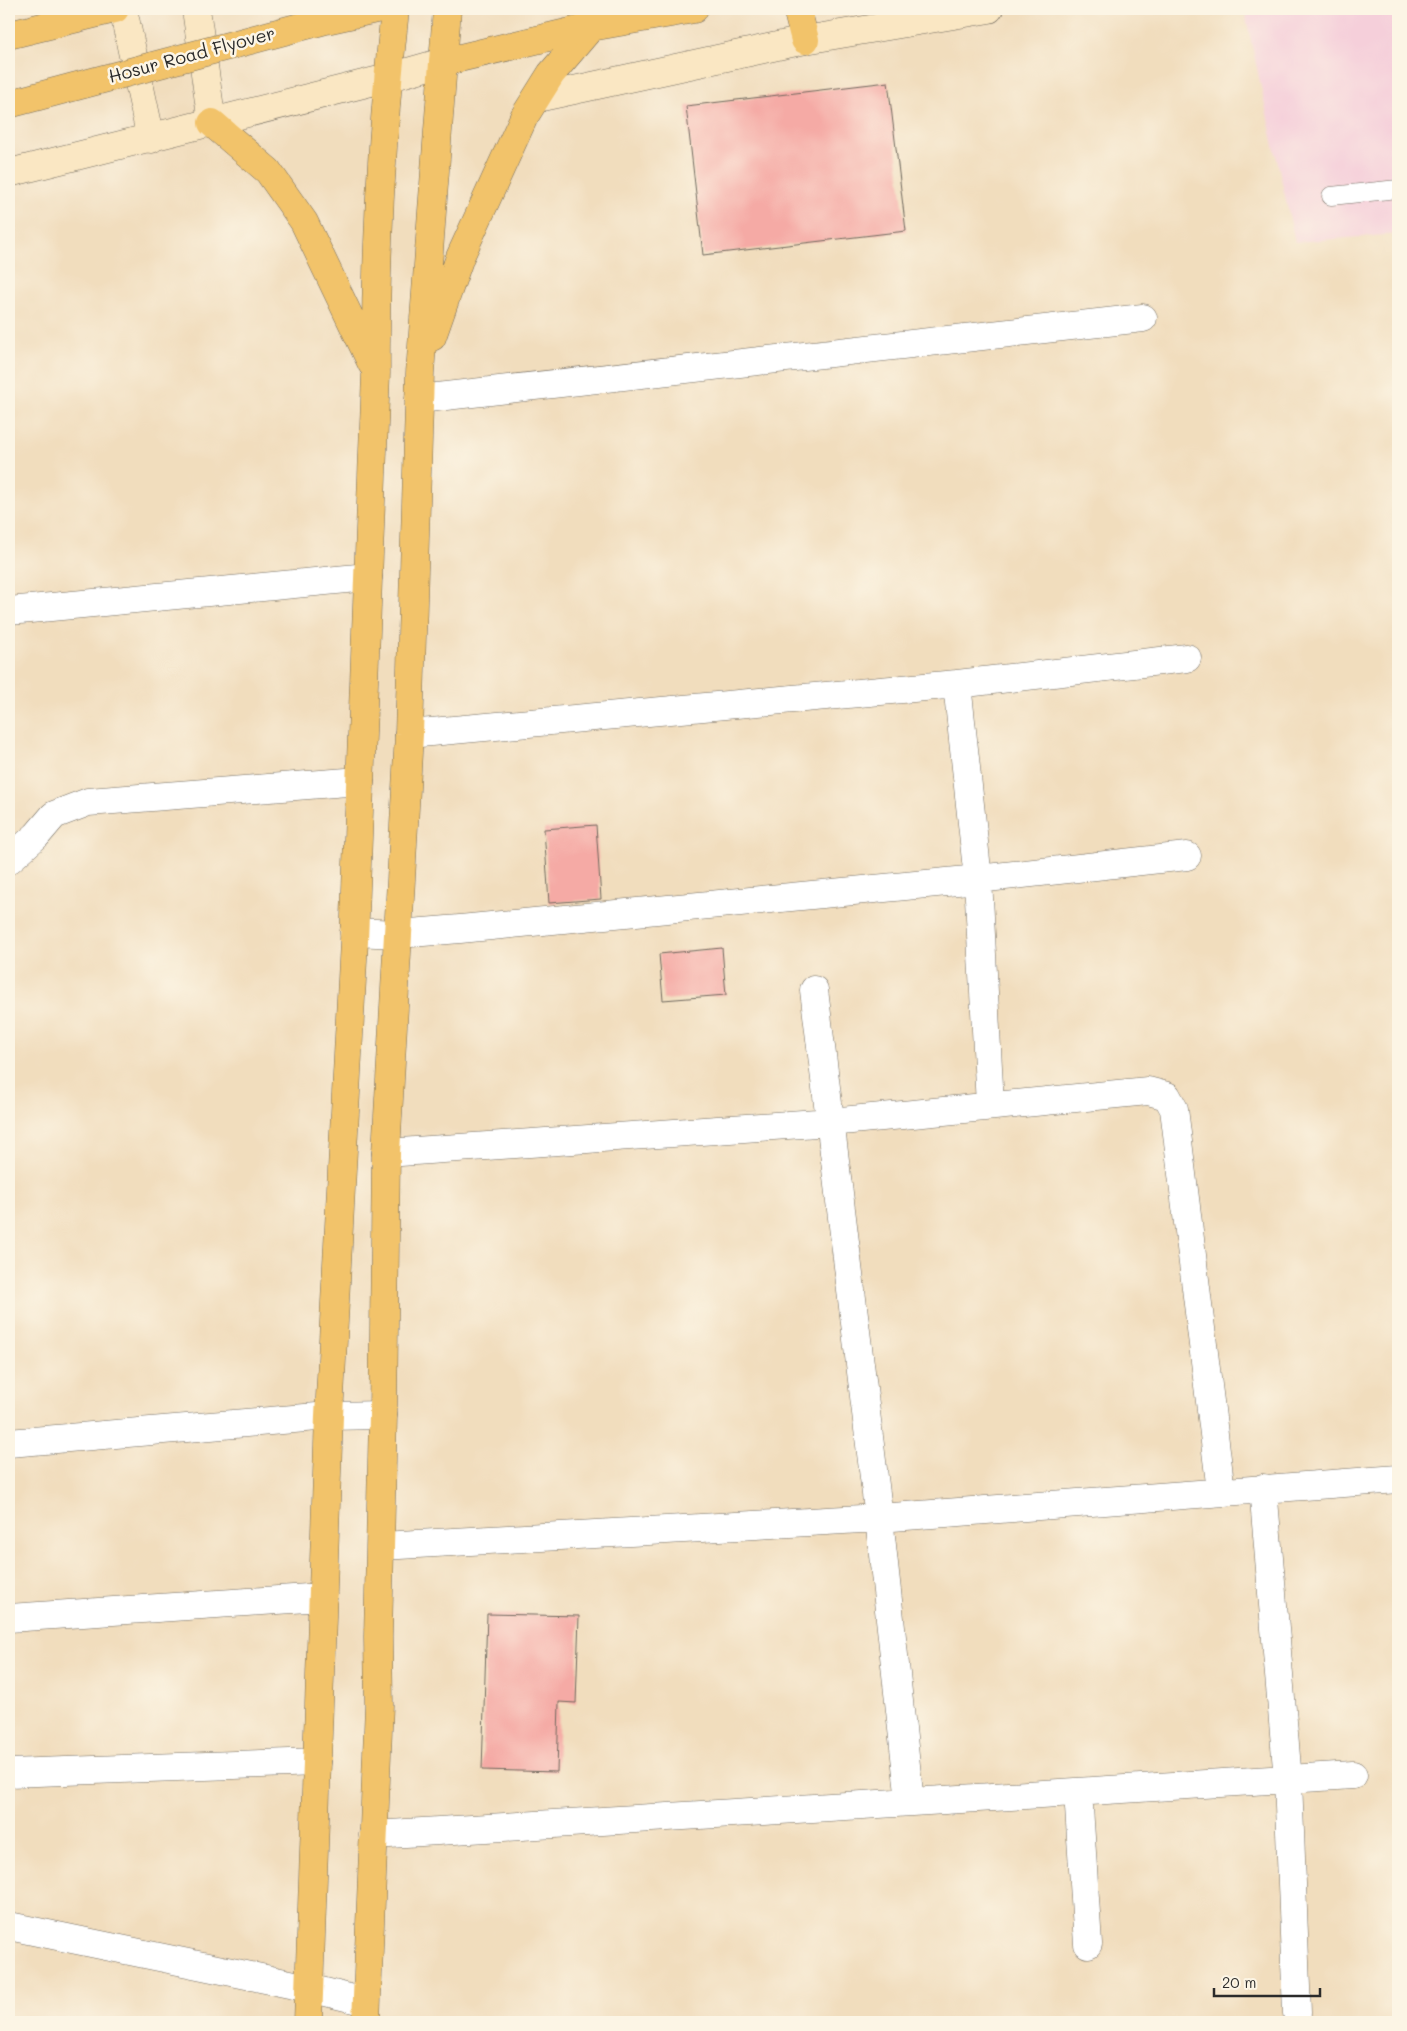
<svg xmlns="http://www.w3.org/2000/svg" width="1407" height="2031" font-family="Mali,sans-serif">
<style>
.built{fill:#f5cfda}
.building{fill:#f5aaa5}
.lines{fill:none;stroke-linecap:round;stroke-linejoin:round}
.lane-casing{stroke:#70695e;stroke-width:19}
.street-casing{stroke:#70695e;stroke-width:29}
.secondary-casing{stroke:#70695e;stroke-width:29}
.primary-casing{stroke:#70695e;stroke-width:29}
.highway-casing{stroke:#70695e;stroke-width:29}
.lane{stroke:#fff;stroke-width:18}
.street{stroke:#fff;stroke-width:28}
.secondary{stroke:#fae7c3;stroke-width:28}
.primary{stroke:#f2c36a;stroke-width:28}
.highway{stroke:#f2c36a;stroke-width:28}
.highway-bridge-casing{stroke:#70695e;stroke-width:29;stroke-linecap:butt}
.highway-bridge{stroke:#f2c36a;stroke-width:28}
.labels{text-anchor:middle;stroke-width:5;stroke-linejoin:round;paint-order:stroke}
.street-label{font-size:18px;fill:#2b2b2b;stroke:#fcf5e5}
</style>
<rect width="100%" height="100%" fill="#fcf5e5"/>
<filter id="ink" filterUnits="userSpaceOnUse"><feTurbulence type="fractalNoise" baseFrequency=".02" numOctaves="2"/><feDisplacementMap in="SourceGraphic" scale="10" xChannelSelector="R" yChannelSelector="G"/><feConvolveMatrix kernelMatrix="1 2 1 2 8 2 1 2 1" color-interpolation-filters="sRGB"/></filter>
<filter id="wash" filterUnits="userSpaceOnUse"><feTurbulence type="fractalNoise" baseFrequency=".0096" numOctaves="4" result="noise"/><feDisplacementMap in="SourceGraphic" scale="20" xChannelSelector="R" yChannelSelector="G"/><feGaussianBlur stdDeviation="1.12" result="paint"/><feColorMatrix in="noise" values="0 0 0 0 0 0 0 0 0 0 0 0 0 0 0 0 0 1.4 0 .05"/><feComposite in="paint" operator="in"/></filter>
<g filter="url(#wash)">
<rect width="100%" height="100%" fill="#f1ddbd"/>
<path class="built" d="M1244,9H1398V234L1295,242Z"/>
<g id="blocks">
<path class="building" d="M888,82L906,231L703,255L686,106Z
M596,825L601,899L549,903L544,829Z
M722,948L726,995L663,1000L659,954Z
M487,1614L579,1616L576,1703L559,1702L557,1772L482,1770Z"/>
</g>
</g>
<g filter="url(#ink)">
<use href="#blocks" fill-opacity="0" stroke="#70695e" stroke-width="1"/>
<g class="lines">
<defs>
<path id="lane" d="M1331,196L1398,189"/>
<path id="street" d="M419,399L1143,318
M9,611L368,577
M957,684L978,879L990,1105
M409,734L957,684L1187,658
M9,860L37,835L54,815L88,802L360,781
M354,932L398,934L460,929L978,879L1187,856
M814,990L879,1518L910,1802
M386,1153L831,1122L1148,1091L1167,1096L1174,1109L1221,1491
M9,1443L329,1416L383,1415
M1263,1488L1288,1780L1297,2013
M381,1546L879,1518L1398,1479
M9,1618L323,1597
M9,1773L317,1762
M1078,1792L1088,1944
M373,1835L1353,1775
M9,1926L309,1988L366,2002"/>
<path id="secondary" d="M123,9L151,139
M196,9L212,123
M537,98L805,40L989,9
M9,173L387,78L443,62"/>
<path id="primary" d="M212,123L268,171L304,222L372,364
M432,337L460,257L524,117L551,74L591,27
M308,2022L329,1416L354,941L376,373C375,251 382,130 395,9
M366,2022L379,1705L378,1637L383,1415L386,1153L409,734L420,373L447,9"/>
<path id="highway" d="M797,9L805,40
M9,35L115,9
M443,62L591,27L694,9"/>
</defs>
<use href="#lane" class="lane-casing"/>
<use href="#street" class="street-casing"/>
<use href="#secondary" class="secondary-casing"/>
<use href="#primary" class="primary-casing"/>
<use href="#highway" class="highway-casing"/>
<use href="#lane" class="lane"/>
<use href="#street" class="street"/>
<use href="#secondary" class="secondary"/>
<use href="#primary" class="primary"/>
<use href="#highway" class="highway"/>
<defs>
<path id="highway-bridge" d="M9,104L326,20L376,9"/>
</defs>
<use href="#highway-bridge" class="highway-bridge-casing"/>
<use href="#highway-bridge" class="highway-bridge"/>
</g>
</g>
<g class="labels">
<g class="street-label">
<text transform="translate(192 55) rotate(-15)" y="6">Hosur Road Flyover</text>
</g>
</g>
<rect width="1407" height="2031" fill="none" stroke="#fcf5e5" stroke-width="30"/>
<path d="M1214 1988v8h106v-8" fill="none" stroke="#2b2b2b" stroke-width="2.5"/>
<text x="1222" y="1988" font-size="15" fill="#2b2b2b" stroke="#fcf5e5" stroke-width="4" paint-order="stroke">20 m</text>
</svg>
